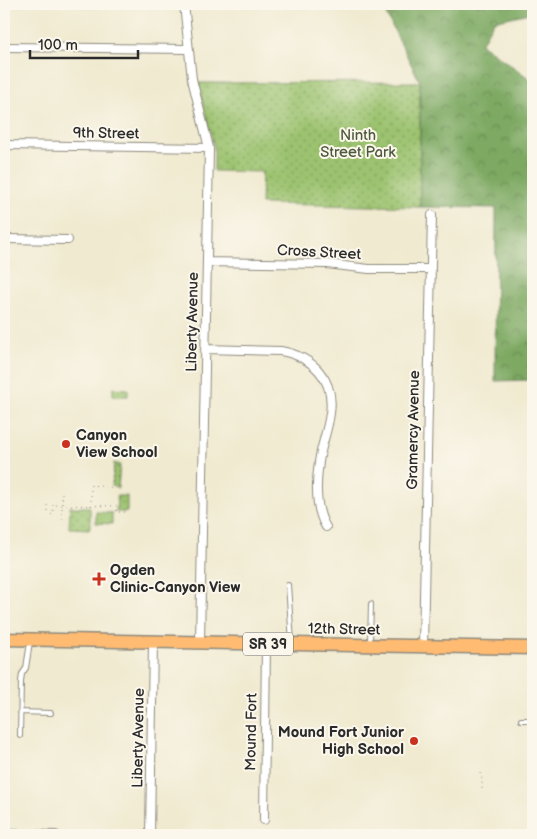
<svg xmlns="http://www.w3.org/2000/svg" width="537" height="839" font-family="'Balsamiq Sans',sans-serif">
<style>
.green{fill:url(#green-dots);stroke:#64774d}
.forest{fill:url(#forest-crowns);stroke:#546a46}
.pitch{fill:#9cc36f;stroke:#64774d}
.lines{fill:none;stroke-linecap:round;stroke-linejoin:round}
.service-casing{stroke:#8e8a7e;stroke-width:6}
.minor-casing{stroke:#8e8a7e;stroke-width:10}
.primary-casing{stroke:#8e8a7e;stroke-width:15}
.path{stroke:#8e8a7e;stroke-width:1;stroke-dasharray:1 4;stroke-linecap:butt}
.service{stroke:#fff;stroke-width:4}
.minor{stroke:#fff;stroke-width:8}
.primary{stroke:#ffbb71;stroke-width:12}
.poi-dot{fill:#c8321e;stroke:#fbf7ec;stroke-width:2}
.labels{text-anchor:middle;stroke-width:4;stroke-linejoin:round;paint-order:stroke}
.shield{fill:#fbf7ec;stroke:#696865;stroke-width:1}
.shield-label{font-size:14px;font-weight:bold;fill:#2b2b2b}
.street-label{font-size:15px;fill:#2b2b2b;stroke:#fbf7ec}
.park-label{font-size:15px;fill:#4d593f;stroke:#fbf7ec}
.poi-label{font-size:15px;font-weight:bold;fill:#2b2b2b;stroke:#fbf7ec;text-anchor:start}
</style>
<defs>
<pattern id="green-dots" width="8" height="8" patternUnits="userSpaceOnUse" patternTransform="scale(1.25)"><rect width="8" height="8" fill="#9cc36f"/><path d="M2 2h.1M6 6h.1" fill="none" stroke="#7f9f5b" stroke-width="1.8" stroke-linecap="round"/></pattern>
<pattern id="forest-crowns" width="20" height="18" patternUnits="userSpaceOnUse" patternTransform="scale(1.25)"><rect width="20" height="18" fill="#7da962"/><path d="M2 6a3 3 0 1 1 6 0M12 15a3 3 0 1 1 6 0" fill="none" stroke="#678a51"/></pattern>
</defs>
<rect width="100%" height="100%" fill="#fbf7ec"/>
<filter id="ink" filterUnits="userSpaceOnUse"><feTurbulence type="fractalNoise" baseFrequency=".02" numOctaves="2"/><feDisplacementMap in="SourceGraphic" scale="10" xChannelSelector="R" yChannelSelector="G"/><feConvolveMatrix kernelMatrix="1 2 1 2 8 2 1 2 1" color-interpolation-filters="sRGB"/></filter>
<filter id="wash" filterUnits="userSpaceOnUse"><feTurbulence type="fractalNoise" baseFrequency=".0096" numOctaves="4" result="noise"/><feDisplacementMap in="SourceGraphic" scale="20" xChannelSelector="R" yChannelSelector="G"/><feGaussianBlur stdDeviation="1.12" result="paint"/><feColorMatrix in="noise" values="0 0 0 0 0 0 0 0 0 0 0 0 0 0 0 0 0 1.4 0 .05"/><feComposite in="paint" operator="in"/></filter>
<g filter="url(#wash)">
<rect width="100%" height="100%" fill="#f0ead0"/>
<path class="green" d="M420,82V207L261,204L262,172L214,171V147L198,83Z
M114,463L120,465L118,488L112,486Z
M117,496H127V512H116Z
M70,507H90V529L69,528Z"/>
<path class="forest" d="M381,4H533V12L494,21L481,44L533,81V380L495,381L496,208L420,207V82Z"/>
<path class="pitch" d="M113,388L128,389V396H113Z
M96,512L112,513V524L96,523Z"/>
</g>
<g filter="url(#ink)">
<g class="lines">
<defs>
<path id="service" d="M288,585L292,642
M370,642L371,604
M20,712L51,713
M521,720H533
M20,736L21,681L22,674L26,668L30,642"/>
<path id="minor" d="M184,4L192,79L209,148L200,642
M4,47L189,49
M4,145L209,148
M4,239L68,240
M207,262L327,264L369,269H429
M205,349L281,351C313,357 335,379 330,413C328,430 321,446 319,462C316,482 315,509 326,527
M423,646L432,215
M264,820L266,644
M4,834L56,835
M150,835L153,642"/>
<path id="primary" d="M4,639L533,648"/>
</defs>
<use href="#service" class="service-casing"/>
<use href="#minor" class="minor-casing"/>
<use href="#primary" class="primary-casing"/>
<path class="path" d="M47,505V515
M56,505L117,506L116,512H127
M91,506V485L118,488L119,486V464H113L112,486
M51,515L53,513V505
M62,519V492
M480,773L482,779V789"/>
<use href="#service" class="service"/>
<use href="#minor" class="minor"/>
<use href="#primary" class="primary"/>
</g>
</g>
<g class="poi-dot">
<circle cx="66" cy="444" r="5"/>
<path d="M96.5 571.5h5v5h5v5h-5v5h-5v-5h-5v-5h5z"/>
<circle cx="414" cy="741" r="5"/>
</g>
<g class="labels">
<rect class="shield" x="243" y="632.5" width="50" height="23" rx="4"/>
<g class="shield-label">
<text x="268" y="649">SR 39</text>
</g>
<g class="street-label">
<text transform="translate(106 133) rotate(1)" y="5">9th Street</text>
<text transform="translate(319 252) rotate(3)" y="5">Cross Street</text>
<text transform="translate(192 322) rotate(-89)" y="5">Liberty Avenue</text>
<text transform="translate(413 430) rotate(-89)" y="5">Gramercy Avenue</text>
<text transform="translate(344 629) rotate(1)" y="5">12th Street</text>
<text transform="translate(251 732) rotate(-89)" y="5">Mound Fort</text>
<text transform="translate(138 738) rotate(-89)" y="5">Liberty Avenue</text>
</g>
<g class="park-label">
<text x="358" y="140">Ninth<tspan x="358" dy="17">Street Park</tspan></text>
</g>
<g class="poi-label">
<text x="76" y="440">Canyon<tspan x="76" dy="17">View School</tspan></text>
<text x="110" y="575">Ogden<tspan x="110" dy="17">Clinic-Canyon View</tspan></text>
<text x="404" y="737" text-anchor="end">Mound Fort Junior<tspan x="404" dy="17">High School</tspan></text>
</g>
</g>
<rect width="537" height="839" fill="none" stroke="#fbf7ec" stroke-width="20"/>
<path d="M30 50v8h108v-8" fill="none" stroke="#2b2b2b" stroke-width="2.5"/>
<text x="38" y="50" font-size="15" fill="#2b2b2b" stroke="#fbf7ec" stroke-width="4" paint-order="stroke">100 m</text>
</svg>
